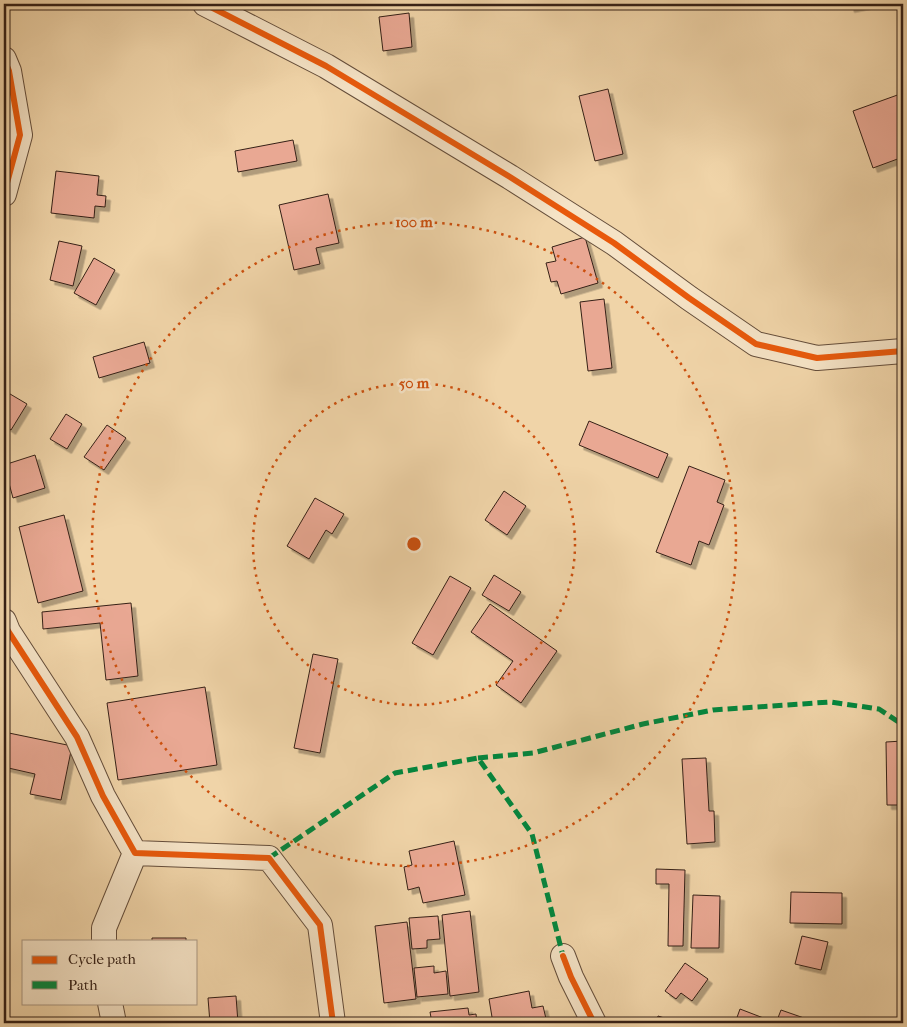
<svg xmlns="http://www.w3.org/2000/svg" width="907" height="1027" font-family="'IM FELL French Canon',serif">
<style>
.building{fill:#e9a893;stroke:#352016;filter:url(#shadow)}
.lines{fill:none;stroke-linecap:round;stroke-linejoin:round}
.minor-casing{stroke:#644d3a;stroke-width:26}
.minor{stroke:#f5e3c6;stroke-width:24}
.quiet{stroke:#00873e;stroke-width:5;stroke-dasharray:10 5;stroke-linecap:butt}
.cycleway-casing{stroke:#f5e3c6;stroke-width:9}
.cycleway{stroke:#e8590c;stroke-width:6}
.ring{fill:none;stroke:#cd500e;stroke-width:2.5;stroke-dasharray:2.5 5}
.centre{fill:#cd500e;stroke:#f5e3c6;stroke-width:2.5}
.ring-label{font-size:15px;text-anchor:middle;font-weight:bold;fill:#cd500e;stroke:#f5e3c6;stroke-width:5;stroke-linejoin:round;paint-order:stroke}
</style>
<defs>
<filter id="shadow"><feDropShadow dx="4.5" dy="4.5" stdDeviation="0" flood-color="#0004"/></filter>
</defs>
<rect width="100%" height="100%" fill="#f0d4a8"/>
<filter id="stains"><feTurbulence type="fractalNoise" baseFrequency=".004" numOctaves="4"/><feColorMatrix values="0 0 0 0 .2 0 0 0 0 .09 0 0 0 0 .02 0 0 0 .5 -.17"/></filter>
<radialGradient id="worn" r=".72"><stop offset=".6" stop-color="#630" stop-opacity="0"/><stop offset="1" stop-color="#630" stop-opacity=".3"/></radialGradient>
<path class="building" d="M849,4H869L850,8Z
M409,13L412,47L383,51L379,17Z
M608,89L623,154L595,161L579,96Z
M903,93V157L873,168L853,111Z
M293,140L297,161L238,172L235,151Z
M56,171L99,176L97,195L106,196L105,207L95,206L94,218L51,213Z
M328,194L339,243L316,248L320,264L294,270L279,205Z
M585,237L598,283L561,294L557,281L551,282L546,263L556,261L552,247Z
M59,241L82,246L73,286L50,280Z
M94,258L115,270L96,305L74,293Z
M604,299L612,368L588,371L580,302Z
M144,342L150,363L99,378L93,357Z
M5,391L27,404L11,430L4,425V394Z
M66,414L82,424L67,449L50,439Z
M589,421L668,454L658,478L579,445Z
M107,425L126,438L104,470L84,457Z
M35,455L45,488L13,498L4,465Z
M689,466L725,480L717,502L724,505L709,545L699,541L691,565L656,552Z
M504,491L526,506L507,535L485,520Z
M315,498L344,514L332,534L326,530L309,559L287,546Z
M64,515L83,591L38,603L19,527Z
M494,575L521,592L509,611L482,595Z
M450,576L471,588L433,655L412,643Z
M131,603L138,676L106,680L100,623L43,629L42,612Z
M490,604L557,651L521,703L496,685L513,661L471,632Z
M313,654L338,659L320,753L294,748Z
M205,687L217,765L118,780L107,703Z
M4,732L72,746L61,800L30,794L35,774L4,767Z
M903,741V805H887L886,742Z
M706,758L709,811H714L715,842L687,844L682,759Z
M454,841L465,895L423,903L419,887L408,890L404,867L412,865L409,851Z
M656,869L685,870L683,946H668L669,884H656Z
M791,892L842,893V924L790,923Z
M693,895L720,896L719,948H691Z
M470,911L479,992L450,996L442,915Z
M438,916L440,939L427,940V948L412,949L409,918Z
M407,922L416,999L384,1003L375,926Z
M802,936L828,942L821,970L795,964Z
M152,938H186V941H152Z
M685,963L708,979L692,1001L681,993L676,999L665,991Z
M434,966V973L446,971L448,994L417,997L414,968Z
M529,991L532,1008L543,1006L547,1023H493L489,999Z
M236,996L238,1023H210L208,998Z
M468,1008L469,1015L476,1014L477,1023H432L430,1012Z
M740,1009L766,1019L764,1023H735Z
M781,1010L804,1018L802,1023H776Z
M658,1016L677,1022V1023H656Z"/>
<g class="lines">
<defs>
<path id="minor" d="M205,4L326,66L510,177L614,243L689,298L756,344L817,358L903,351
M4,59L9,71L20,135L4,194
M4,621L8,631L77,737L103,796L135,853
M135,853L269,858L320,925L333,1023
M104,941V928L135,853
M563,956L571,977L594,1023
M110,1003L114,1023"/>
</defs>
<use href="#minor" class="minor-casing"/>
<use href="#minor" class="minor"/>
<path class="quiet" d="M478,758L533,753L643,724L713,710L830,702L879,709L903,725
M269,858L395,773L478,758L532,834L563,956"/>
<defs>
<path id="cycleway" d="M205,4L326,66L510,177L614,243L689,298L756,344L817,358L903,351
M4,59L9,71L20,135L4,194
M4,621L8,631L77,737L103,796L135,853L269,858L320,925L333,1023
M563,956L571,977L594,1023"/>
</defs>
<use href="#cycleway" class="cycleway-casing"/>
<use href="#cycleway" class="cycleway"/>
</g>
<g class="ring">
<circle cx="414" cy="544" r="161"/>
<circle cx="414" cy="544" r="322"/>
</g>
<circle cx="414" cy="544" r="8" class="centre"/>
<g class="ring-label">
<text x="414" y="227">100 m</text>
<text x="414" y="388">50 m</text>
</g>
<rect width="907" height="1027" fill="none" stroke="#f0d4a8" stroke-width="20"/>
<rect x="5" y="5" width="897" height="1017" fill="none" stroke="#352016" stroke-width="2.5"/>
<rect x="10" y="10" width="887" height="1007" fill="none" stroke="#352016"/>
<rect x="22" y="940" width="175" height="65" fill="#f5e3c6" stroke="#a89580"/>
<rect x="32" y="956" width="25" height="8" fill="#e8590c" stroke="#a89580"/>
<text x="68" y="964" font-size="15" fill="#352016">Cycle path</text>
<rect x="32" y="981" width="25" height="8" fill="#00873e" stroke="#a89580"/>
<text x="68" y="990" font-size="15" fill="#352016">Path</text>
<rect width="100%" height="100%" filter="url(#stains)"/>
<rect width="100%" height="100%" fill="url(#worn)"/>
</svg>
